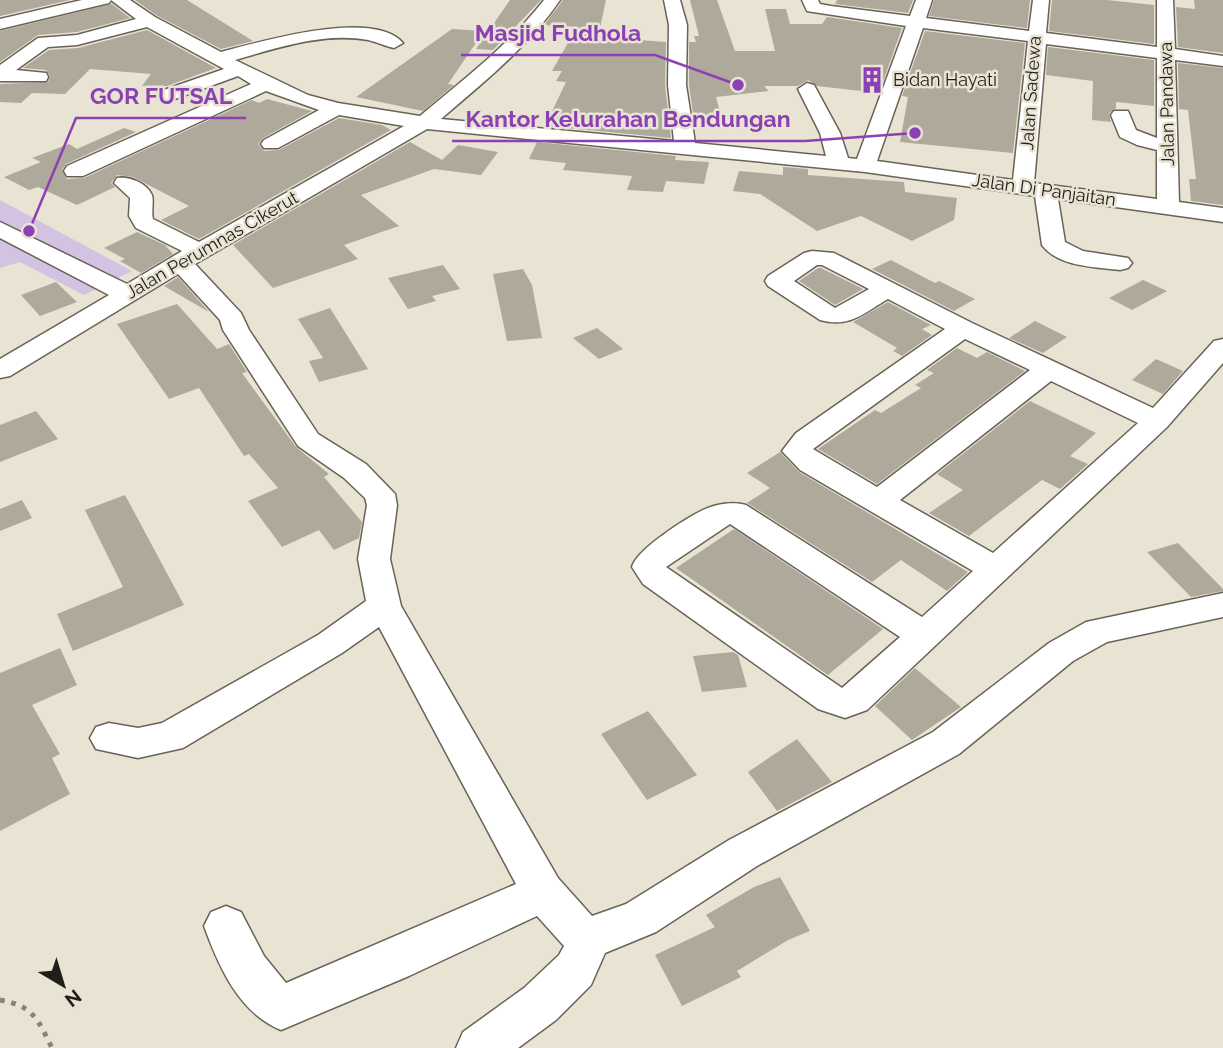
<svg xmlns="http://www.w3.org/2000/svg" width="1223" height="1048" font-family="Raleway,sans-serif">
<style>
.green{fill:#d4c2e2}
.building{fill:#afa99b}
.lines{fill:none;stroke-linecap:round;stroke-linejoin:round}
.minor-casing{stroke:#686356;stroke-width:3}
.path{stroke:#888379;stroke-width:5;stroke-dasharray:4.5 7;stroke-linecap:butt}
.minor{fill:#fff;fill-rule:evenodd}
.labels{text-anchor:middle;stroke-width:5;stroke-linejoin:round;paint-order:stroke}
.far-poi-label{font-size:18px;fill:#211e19;stroke:#e9e3d4;text-anchor:start}
.far-street-label{font-size:18px;fill:#211e19;stroke:#e9e3d4}
.leader{fill:none;stroke:#8b41b4;stroke-width:2.5}
.callout-dot{fill:#8b41b4;stroke:#e9e3d4;stroke-width:2.5}
.callout-label{font-size:23px;text-anchor:middle;font-weight:bold;fill:#8b41b4;stroke:#e9e3d4;stroke-width:5;stroke-linejoin:round;paint-order:stroke}
</style>
<rect width="100%" height="100%" fill="#e9e3d4"/>
<path class="green" d="M0,200L132,271L84,295L20,262L0,268Z"/>
<path class="building" d="M0,0H70L0,16Z
M135,0H187L253,41L221,49L156,15Z
M510,0H541L493,50L476,49Z
M563,0H606L598,37L666,42L665,85L671,138L545,126L566,82L556,81L562,71H552L577,27L544,25Z
M690,0H717L735,51H775L765,9H786L790,24H822L827,17L902,28L879,93L817,86L808,80L798,86H764L769,91L716,97L722,119L694,120L689,85V42H696L694,36H699Z
M837,0H913L908,13L835,4Z
M934,0H1030L1027,28L929,16Z
M1052,0H1107L1154,5V44L1049,31Z
M1194,0H1223V53L1178,47L1176,7L1195,9Z
M112,4L130,18L77,32L38,35L0,62V31Z
M452,29L484,31L448,84L454,85L423,111L356,97Z
M147,30L216,68L167,86H142L151,74L90,69L65,94L32,93L21,103L0,102V84L48,82L50,76L46,70L23,68L49,50L78,48Z
M925,31L1025,43L1013,153L900,142L908,97L902,96Z
M1048,47L1154,60V106L1116,102V108L1109,113L1111,122L1092,120L1093,81L1046,75Z
M1178,63L1223,68V205L1191,201L1189,179H1196L1188,110L1179,109Z
M267,99L312,111L263,138L258,144L264,151L279,150L339,118L382,125L391,130L199,239L161,220L189,206L133,177L117,175L111,183L115,187L77,205L38,187L29,190L4,177L41,162L32,158L69,144L77,149L124,128L136,132L66,164L62,170L67,179L84,178L252,100L259,103Z
M410,142L442,160L458,145L498,152L481,175L434,169L361,195L399,226L344,245L358,259L273,288L233,245Z
M537,142L676,156L675,160L709,162L704,184L666,181L663,192L627,190L632,176L563,170L566,163L529,159Z
M783,167L808,169V175L904,182L905,192L957,198L954,220L912,241L861,216L817,231L760,194L733,191L739,171L783,175Z
M137,232L165,245L173,254L141,273L120,261L125,259L104,248Z
M891,260L935,283L939,281L975,299L954,311L872,269Z
M443,265L460,289L432,296L436,301L408,309L388,278Z
M818,268H821L863,289L835,305L799,281Z
M523,269L532,285L542,338L507,341L493,274Z
M178,277L209,312L164,286Z
M1143,280L1167,291L1132,310L1109,298Z
M56,282L77,302L40,316L21,295Z
M888,302L931,325L922,329L932,335L902,356L893,351L897,348L853,322Z
M177,304L217,349L229,344L247,372L242,373L296,447L329,474L324,477L362,522L359,538L334,550L319,530L282,547L248,501L278,488L249,454L244,456L199,388L169,399L117,324Z
M330,308L368,369L319,382L309,361L323,358L298,319Z
M1035,321L1067,337L1043,353L1009,338Z
M597,328L623,349L599,359L573,338Z
M957,348L977,358L987,352L1025,371L877,484L818,449L875,410L881,413L921,388L915,385L934,373L927,370Z
M1156,359L1183,371L1163,394L1132,380Z
M1030,401L1096,433L1070,456L1088,464L1060,489L1042,480L969,536L929,513L963,490L937,474Z
M36,411L58,439L0,462V425Z
M780,452L799,472L968,572L947,591L901,560L872,582L747,503L770,488L747,473Z
M125,495L184,605L73,651L57,614L123,587L85,510Z
M22,500L32,518L0,531V509Z
M734,529L883,629L828,675L676,568Z
M1178,543L1223,589V591L1191,597L1147,552Z
M60,648L77,685L32,705L60,754L52,758L70,794L0,831V673Z
M733,652L738,655L747,687L702,692L693,656Z
M915,668L961,707L912,740L875,706Z
M648,711L697,775L647,800L601,734Z
M797,739L832,782L777,811L748,772Z
M780,877L810,931L788,940L737,971L741,977L682,1006L655,955L715,927L706,915L754,887Z"/>
<g class="lines">
<defs>
<path id="minor" d="M82,0H130L155,17L221,52C260,42 373,8 403,43L394,48C385,46 377,42 368,40C324,32 277,48 235,60L308,95L338,103L420,116C463,80 509,45 544,0H560C528,47 484,82 441,119L674,141L668,85L669,25L664,0H680L687,25L686,85L695,143L826,156L820,133L798,89L807,83L814,85L840,133L848,158L857,159L906,26L813,12L807,11L802,0H818L820,4L831,6L910,16L916,0H932L926,18L1029,31L1033,0H1049L1046,33L1157,47V0H1173L1175,49L1223,56V66L1175,60L1179,202L1223,208V222L1058,199L1065,242L1083,251L1128,258L1132,263L1128,268L1120,270C1096,267 1058,267 1042,245L1035,196L865,172L427,129L195,264L241,313L249,330L318,434L366,464L395,494L397,505L390,559L401,606L558,878L592,916L626,904L729,840L933,732L1049,643L1086,622L1223,593V617L1107,642L1073,661L959,754L757,866L656,932L605,953L591,985L556,1020L518,1048H456L463,1032L524,988L559,955L564,946L537,916L409,976L281,1030C239,1013 219,967 204,926L211,912L226,906L241,912L264,956L286,983L516,884L379,627L342,653L183,748L138,758L96,749L90,738L96,727L109,723L138,728L162,723L318,635L366,601L358,559L367,505L365,498L344,478L298,446L223,330L220,320L178,274L10,376L0,378V359L109,295L0,238V222L127,284L182,251L136,228L129,216L130,198L114,183L117,178C129,176 147,183 152,195C154,202 151,212 153,219L199,242L404,126L339,115L278,148H264L261,144L264,140L319,110L266,91L83,176H67L64,171L67,166L251,84L238,76L175,99H161L158,95L161,91L224,69L147,27L77,45L48,47L16,70L46,73L48,77L46,81H0V65L38,38L77,35L136,19L111,0L109,3L0,29V19ZM923,28L1028,41L1013,180L877,161ZM1046,44L1157,58V138L1136,130L1128,111H1114L1111,115L1120,137L1137,145L1157,150V199L1034,183Z
M812,251L834,253L972,323L1153,408L1214,341L1223,339V363L1167,427L867,710L845,718L818,709L643,584L632,567C636,550 686,518 703,510C716,504 733,501 746,505L922,617L973,571L800,470L782,451L796,433L945,329L888,299C862,314 850,328 820,320L768,286L765,281L768,276L804,253ZM817,265H822L869,289L835,308L794,281ZM965,339L1030,370L877,487L813,449ZM1051,381L1138,423L993,553L900,500ZM730,524L900,637L842,688L666,567Z"/>
</defs>
<use href="#minor" class="minor-casing"/>
<path class="path" d="M0,1000C34,1006 38,1020 52,1048"/>
<use href="#minor" class="minor"/>
</g>
<defs>
<symbol id="building-bare" viewBox="-9 -9 18 18"><path d="M-4-6H4V6H1V3H-1V6H-4ZM-2.5-4.3h1.7v1.8h-1.7ZM.8-4.3h1.7v1.8H.8ZM-2.5-1h1.7V.8h-1.7ZM.8-1h1.7V.8H.8Z" fill="#8b41b4" stroke="#e9e3d4" stroke-width="2.5" paint-order="stroke"/></symbol>
</defs>
<g fill-rule="evenodd">
<use href="#building-bare" x="853" y="61" width="38" height="38"/>
</g>
<g class="labels">
<g class="far-poi-label">
<text x="893" y="86">Bidan Hayati</text>
</g>
<g class="far-street-label">
<text transform="translate(1031 93) rotate(-86)" y="6">Jalan Sadewa</text>
<text transform="translate(1167 104) rotate(-91)" y="6">Jalan Pandawa</text>
<text transform="translate(1044 190) rotate(8)" y="6">Jalan Di Panjaitan</text>
<text transform="translate(212 245) rotate(-30)" y="6">Jalan Perumnas Cikerut</text>
</g>
</g>
<path class="leader" d="M738 85L655 55H461M29 231L76 118H246M915 133L805 141H452"/>
<g class="callout-dot">
<circle cx="738" cy="85" r="7"/>
<circle cx="29" cy="231" r="7"/>
<circle cx="915" cy="133" r="7"/>
</g>
<g class="callout-label">
<text x="558" y="41">Masjid Fudhola</text>
<text x="161" y="104">GOR FUTSAL</text>
<text x="628" y="127">Kantor Kelurahan Bendungan</text>
</g>
<g transform="translate(63 985) rotate(142)" stroke="#e9e3d4" stroke-width="5" paint-order="stroke">
<path d="M0-5L12 26L0 18L-12 26Z" fill="#211e19"/>
<text y="-10" font-size="19" font-weight="bold" text-anchor="middle" fill="#211e19">N</text>
</g>
</svg>
